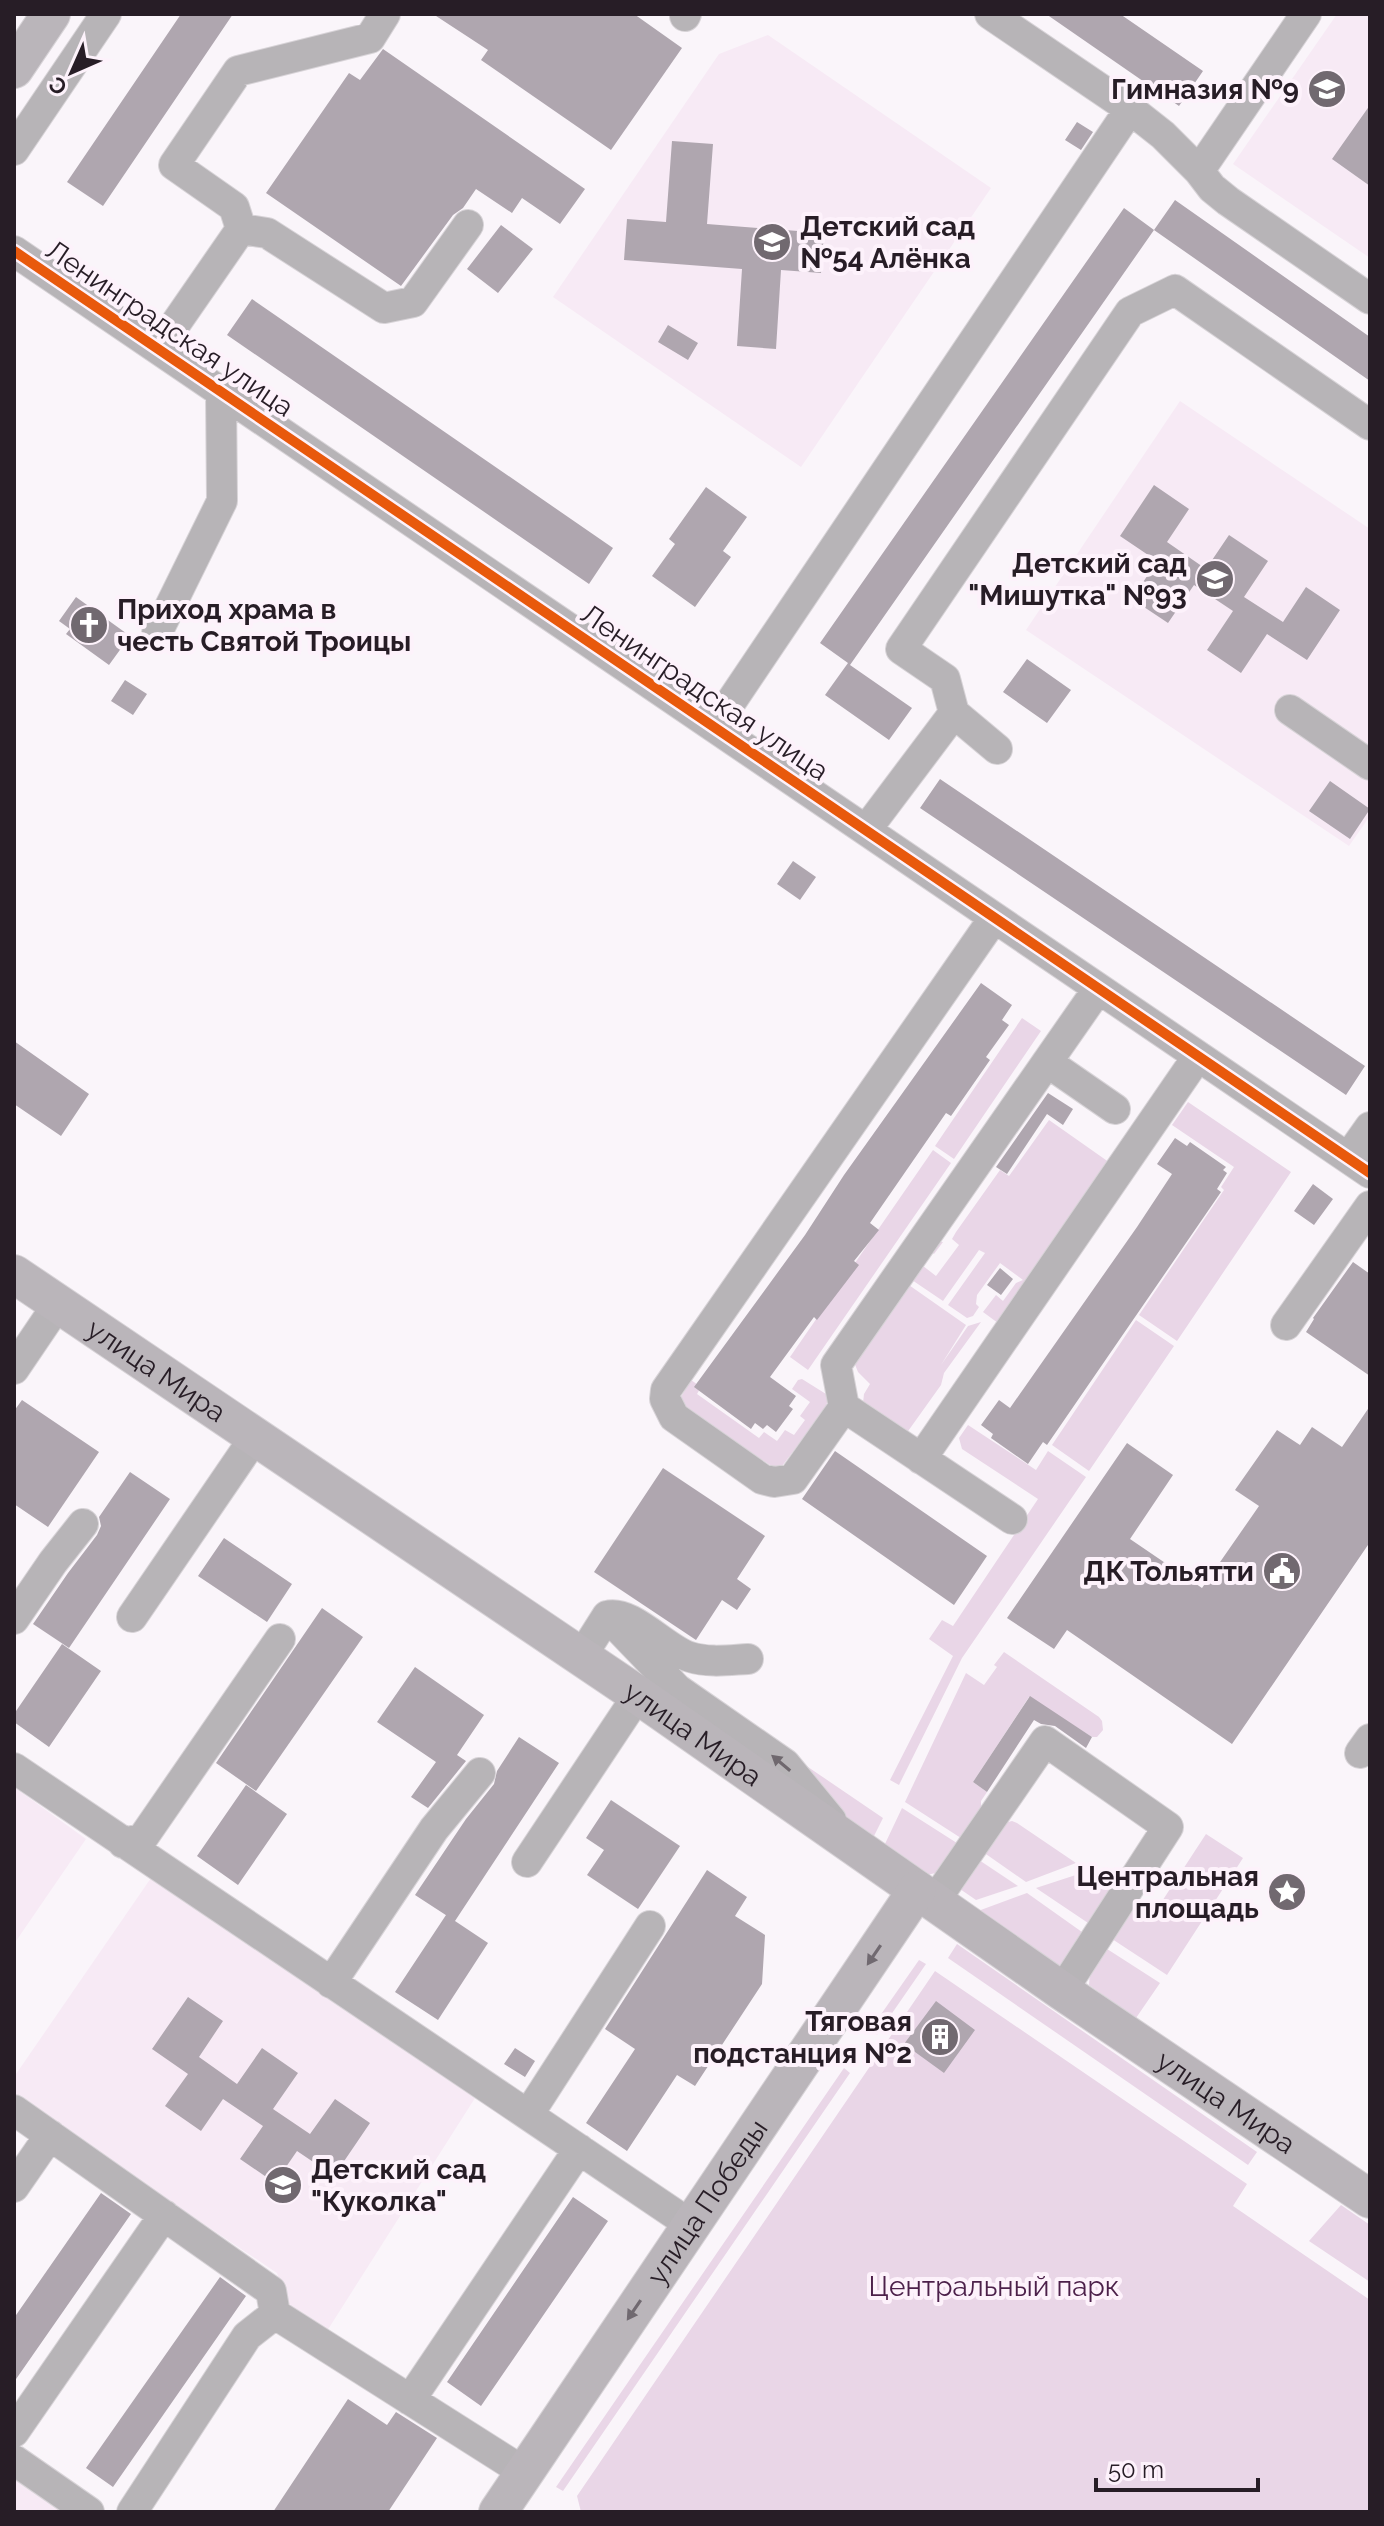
<svg xmlns="http://www.w3.org/2000/svg" width="1384" height="2526" font-family="Raleway,sans-serif">
<style>
.built{fill:#f7eaf5}
.green{fill:#e9d6e7}
.building{fill:#afa6af}
.lines{fill:none;stroke-linecap:round;stroke-linejoin:round}
.minor-casing{stroke:#d7d3d7;stroke-width:32}
.major-casing{stroke:#d7d3d7;stroke-width:40}
.minor{stroke:#b7b4b7;stroke-width:30}
.major{stroke:#bab5ba;stroke-width:38}
.cycleway-casing{stroke:#fdf2fb;stroke-width:15}
.cycleway{stroke:#e8590c;stroke-width:10}
.oneway{fill:#6f686e}
.oneway2{fill:#706970}
.labels{text-anchor:middle;stroke-width:8;stroke-linejoin:round;paint-order:stroke}
.poi-label{font-size:28px;font-weight:bold;fill:#271d26;stroke:#fdf2fb;text-anchor:end}
.street-label{font-size:28px;fill:#271d26;stroke:#fdf2fb}
.park-label{font-size:28px;fill:#4c204a;stroke:#fdf2fb}
</style>
<rect width="100%" height="100%" fill="#faf5fa"/>
<path class="built" d="M1337,14H1370V258L1233,164Z
M768,35L991,188L801,467L553,297L719,54Z
M1180,401L1370,529V816L1349,846L1026,630Z
M14,1787L86,1839L14,1944Z
M151,1878L475,2098L327,2331L288,2307L277,2273L14,2097V2077Z
M14,2474L67,2512H14Z"/>
<path class="green" d="M1022,1018L1041,1031L954,1159L935,1146Z
M1188,1102L1291,1172L1177,1341L1139,1315L1224,1190L1221,1187L1234,1167L1172,1125Z
M1049,1120L1113,1165L1002,1326L983,1312L996,1295L1003,1301L1016,1283L1023,1280L1000,1263L977,1295L976,1304L979,1307L973,1316L967,1318L948,1305L985,1253L979,1250L943,1301L909,1278C913,1259 919,1239 943,1242L934,1254L927,1249L918,1262L936,1276L959,1245L952,1239L956,1232L1000,1170L1009,1176Z
M933,1150L951,1163L808,1370L790,1357Z
M906,1283L966,1325L941,1365L968,1326L981,1322L944,1373L941,1385L906,1434L863,1403L864,1394L870,1384L858,1372L854,1362Z
M1136,1320L1174,1346L1089,1471L1052,1445Z
M802,1379L826,1394L828,1398L826,1408L782,1466L773,1467L685,1408L681,1397L691,1380L701,1387L697,1394L759,1438L764,1432L777,1441L785,1430L794,1435L805,1420L800,1416L810,1402L792,1389L798,1380Z
M968,1425L1036,1470L1048,1451L1086,1477L962,1658L899,1785L890,1780L953,1656L929,1639L942,1620L953,1626L1038,1499L962,1449L959,1438Z
M1004,1652L1099,1717L1102,1721L1103,1730L1097,1737H1092L1029,1697L973,1782L987,1792L981,1801V1807L964,1840L905,1802L966,1673L984,1685L997,1667L994,1665Z
M786,1752L883,1818L873,1838L853,1825Z
M902,1808L960,1845L940,1872L927,1875L884,1846Z
M1012,1821L1017,1823L1076,1863L1026,1882L983,1852L1008,1822Z
M1206,1834L1243,1858L1167,1975L1109,1937L1135,1906L1153,1915Z
M979,1860L1018,1886L976,1900L960,1889Z
M1088,1871L1103,1881L1111,1893L1094,1927L1036,1888Z
M1027,1893L1089,1937L1067,1967H1059L978,1911Z
M957,1944L1257,2152L1248,2165L948,1958Z
M1104,1947L1160,1983L1136,2018L1089,1985L1090,1971Z
M919,1960L926,1964L877,2035L870,2030Z
M935,1971L1247,2184L1233,2206L1370,2300V2512H581L577,2496Z
M844,2068L850,2073L563,2491L556,2487Z
M1341,2205L1370,2225V2282L1309,2241Z"/>
<path class="building" d="M181,14H233L103,206L67,182Z
M433,14H634L682,48L611,150L481,60L488,50Z
M1046,14H1120L1203,71L1179,106Z
M383,49L585,189L560,224L522,198L512,213L476,189L463,208L453,215L401,286L266,193L349,73L360,80Z
M1370,105V186L1332,159Z
M1077,122L1093,132L1081,150L1065,140Z
M672,141L713,144L707,224L824,233L821,273L781,270L776,349L737,346L742,269L624,260L627,219L666,222Z
M1175,200L1370,337V381L1154,230Z
M1124,208L1154,230L850,665L912,708L889,740L825,695L848,663L820,643Z
M501,225L533,249L498,293L467,269Z
M252,299L613,548L589,584L227,335Z
M668,325L698,343L688,360L658,342Z
M1154,485L1189,509L1167,542L1206,569L1229,535L1268,561L1244,597L1283,622L1306,587L1340,610L1307,660L1267,634L1241,673L1207,650L1233,611L1194,585L1168,623L1132,599L1157,561L1120,536Z
M706,487L747,517L723,551L731,557L695,607L652,576L675,544L669,539Z
M76,597L130,636L109,665L66,634L70,629L59,621Z
M1027,659L1071,690L1047,723L1003,692Z
M125,680L147,694L133,715L111,701Z
M940,779L1365,1066L1346,1095L920,808Z
M1330,781L1370,809L1350,839L1309,811Z
M793,861L816,877L800,900L777,884Z
M981,983L1012,1005L1002,1020L1009,1025L986,1057L990,1060L951,1116L946,1113L870,1223L879,1230L854,1261L859,1265L817,1320L814,1317L770,1377L796,1396L789,1406L793,1409L776,1432L767,1425L763,1429L755,1423L751,1429L694,1387L805,1235L844,1175Z
M14,1041L89,1094L61,1136L14,1104Z
M1048,1093L1073,1109L1063,1125L1047,1114L1007,1174L996,1167Z
M1175,1138L1187,1146L1190,1142L1226,1167L1223,1170L1227,1173L1217,1189L1221,1192L1047,1445L1043,1442L1028,1464L991,1438L993,1434L981,1425L999,1400L1010,1408L1137,1227L1172,1174L1157,1164Z
M1313,1184L1333,1199L1314,1225L1294,1211Z
M1353,1262L1370,1274V1376L1306,1332L1314,1319L1313,1318Z
M1000,1268L1013,1279L1001,1295L987,1285Z
M22,1400L99,1452L48,1527L14,1504V1411Z
M1370,1406V1542L1232,1744L1067,1630L1054,1649L1007,1618L1127,1443L1173,1475L1130,1539L1202,1588L1259,1506L1235,1490L1277,1430L1300,1445L1312,1427L1342,1447Z
M835,1451L987,1556L954,1605L802,1499Z
M663,1468L765,1536L737,1579L751,1589L737,1610L722,1600L696,1640L594,1572Z
M130,1472L170,1499L69,1648L33,1624L68,1573L97,1535L101,1526L99,1517Z
M224,1538L292,1584L267,1622L198,1576Z
M322,1608L363,1637L256,1791L216,1763Z
M62,1644L101,1671L49,1747L14,1722V1714Z
M415,1667L484,1715L457,1755L466,1761L428,1808L411,1797L436,1762L377,1722Z
M1030,1696L1092,1737L1086,1748L1055,1726L1041,1724L1034,1720L987,1792L973,1782Z
M519,1737L559,1763L455,1921L415,1895L466,1819L494,1784L497,1771Z
M246,1785L287,1814L238,1885L197,1856Z
M611,1800L680,1846L638,1909L587,1875L604,1850L586,1838Z
M707,1870L747,1897L735,1916L765,1935L762,1984L695,2086L677,2075L627,2151L586,2123L635,2049L605,2029Z
M446,1915L488,1943L438,2020L395,1992Z
M188,1997L223,2021L199,2057L237,2084L262,2048L298,2073L273,2109L310,2134L335,2099L370,2123L334,2176L297,2151L275,2183L240,2159L263,2126L223,2099L201,2131L165,2106L188,2074L152,2049Z
M936,2001L975,2030L944,2073L904,2044Z
M515,2048L535,2061L525,2077L504,2064Z
M101,2193L131,2214L14,2382V2318Z
M573,2197L608,2221L481,2406L447,2382Z
M220,2277L246,2296L113,2487L86,2468Z
M348,2399L387,2425L396,2412L437,2438L388,2512H273Z"/>
<g class="lines">
<defs>
<path id="minor" d="M990,14L1130,109
M685,16L686,14
M14,150L106,14
M1199,171L1212,188L1228,201L1370,299
M241,229L267,233L384,308L413,302L468,225
M14,251L1370,1173
M158,349L241,229L234,207L174,165L238,71L370,38L385,14
M157,633L222,501L221,392
M1290,710L1370,765
M954,713L997,749
M714,727L1130,109L1163,135L1199,171L1306,14
M866,830L954,713L945,679L901,649L1130,312L1175,290L1370,425
M994,918L666,1390L665,1399L674,1417L762,1479L774,1482L793,1479L844,1407L836,1365L1098,989
M1047,1062L1115,1109
M1348,1158L1370,1127
M1286,1325L1370,1206
M14,1369L58,1304
M844,1407L1012,1519
M921,1459L1198,1056
M607,1616L677,1689L785,1764L831,1820
M132,1617L255,1437
M14,1619L53,1562L83,1524
M581,1657L607,1616C631,1609 666,1650 690,1657C709,1663 729,1660 748,1659
M1360,1753L1370,1739
M14,1768L691,2225
M123,1843L142,1839L280,1639
M527,1862L638,1695
M934,1902L1045,1741L1168,1827L1062,1991
M331,1983L434,1829L480,1773
M14,2110L271,2291L275,2314L524,2472
M528,2115L650,1926
M14,2187L50,2135
M410,2400L579,2149
M14,2432L164,2215
M14,2460L89,2512
M132,2512L247,2336L275,2314"/>
<g id="major">
<path d="M14,69L51,14"/>
<path id="s1" d="M14,1274L638,1695L1062,1991L1370,2199"/>
<path id="s2" d="M498,2512L917,1890"/>
</g>
</defs>
<use href="#minor" class="minor-casing"/>
<use href="#major" class="major-casing"/>
<use href="#minor" class="minor"/>
<use href="#major" class="major"/>
<defs>
<path id="cycleway" d="M14,251L1370,1173"/>
</defs>
<use href="#cycleway" class="cycleway-casing"/>
<use href="#cycleway" class="cycleway"/>
</g>
<defs><path id="oneway-solid" d="M-6-.8H1V-3.2L6.5 0L1 3.2V.8H-6Z" transform="scale(2)"/></defs>
<use class="oneway" href="#oneway-solid" transform="translate(781 1763) rotate(-140)"/>
<g class="oneway2">
<use href="#oneway-solid" transform="translate(874 1955) rotate(124)"/>
<use href="#oneway-solid" transform="translate(634 2310) rotate(124)"/>
</g>
<defs>
<symbol id="school-disc" viewBox="-11 -11 22 22"><circle r="9.5" fill="#716970" stroke="#fdf2fb"/><path d="M0-5L7-2L0 1L-7-2ZM-4 1L0 2.5L4 1V4Q0 6-4 4Z" fill="#fff"/></symbol>
<symbol id="church-disc" viewBox="-11 -11 22 22"><circle r="9.5" fill="#716970" stroke="#fdf2fb"/><path d="M-1.2-6h2.4v3.5h3.3v2.4h-3.3V6h-2.4V-.1h-3.3v-2.4h3.3Z" fill="#fff"/></symbol>
<symbol id="civic-disc" viewBox="-11 -11 22 22"><circle r="9.5" fill="#716970" stroke="#fdf2fb"/><path d="M-.6-6.5H3V-4.5H.6V-3L4-1V1h2V6H-6V1h2V-1L-.6-3ZM-1.2 2.5V6h2.4V2.5Z" fill="#fff"/></symbol>
<symbol id="sight-disc" viewBox="-11 -11 22 22"><circle r="9.5" fill="#716970" stroke="#fdf2fb"/><path d="M0-6L1.8-2.2L6-1.7L2.9 1.2L3.7 5.4L0 3.3L-3.7 5.4L-2.9 1.2L-6-1.7L-1.8-2.2Z" fill="#fff"/></symbol>
<symbol id="building-disc" viewBox="-11 -11 22 22"><circle r="9.5" fill="#716970" stroke="#fdf2fb"/><path d="M-4-6H4V6H1V3H-1V6H-4ZM-2.5-4.3h1.7v1.8h-1.7ZM.8-4.3h1.7v1.8H.8ZM-2.5-1h1.7V.8h-1.7ZM.8-1h1.7V.8H.8Z" fill="#fff"/></symbol>
</defs>
<g fill-rule="evenodd">
<use href="#school-disc" x="1305" y="67" width="44" height="44"/>
<use href="#school-disc" x="750" y="220" width="44" height="44"/>
<use href="#school-disc" x="1193" y="557" width="44" height="44"/>
<use href="#church-disc" x="67" y="603" width="44" height="44"/>
<use href="#civic-disc" x="1260" y="1549" width="44" height="44"/>
<use href="#sight-disc" x="1265" y="1870" width="44" height="44"/>
<use href="#building-disc" x="918" y="2015" width="44" height="44"/>
<use href="#school-disc" x="261" y="2163" width="44" height="44"/>
</g>
<g class="labels">
<g class="poi-label">
<text x="1299" y="99">Гимназия №9</text>
<text x="800" y="236" text-anchor="start">Детский сад<tspan x="800" dy="32">№54 Алёнка</tspan></text>
<text x="1187" y="573">Детский сад<tspan x="1187" dy="32">"Мишутка" №93</tspan></text>
<text x="117" y="619" text-anchor="start">Приход храма в<tspan x="117" dy="32">честь Святой Троицы</tspan></text>
<text x="1254" y="1581">ДК Тольятти</text>
<text x="1259" y="1886">Центральная<tspan x="1259" dy="32">площадь</tspan></text>
<text x="912" y="2031">Тяговая<tspan x="912" dy="32">подстанция №2</tspan></text>
<text x="311" y="2179" text-anchor="start">Детский сад<tspan x="311" dy="32">"Куколка"</tspan></text>
</g>
<g class="street-label">
<text transform="translate(170 328) rotate(34)" y="10">Ленинградская улица</text>
<text transform="translate(705 692) rotate(34)" y="10">Ленинградская улица</text>
<text dy="10" stroke="none"><textPath href="#s1" startOffset="172">улица Мира</textPath></text>
<text dy="10" stroke="none"><textPath href="#s1" startOffset="820">улица Мира</textPath></text>
<text dy="10" stroke="none"><textPath href="#s1" startOffset="1468">улица Мира</textPath></text>
<text dy="10" stroke="none"><textPath href="#s2" startOffset="374">улица Победы</textPath></text>
</g>
<g class="park-label">
<text x="994" y="2296">Центральный парк</text>
</g>
</g>
<rect width="1384" height="2526" fill="none" stroke="#271d26" stroke-width="32"/>
<g transform="translate(72 72) rotate(225)" stroke="#fdf2fb" stroke-width="6" paint-order="stroke">
<path d="M0-6L14 30L0 20L-14 30Z" fill="#271d26"/>
<text y="-12" font-size="22" font-weight="bold" text-anchor="middle" fill="#271d26">С</text>
</g>
<path d="M1096 2478v12h162v-12" fill="none" stroke="#271d26" stroke-width="4"/>
<text x="1108" y="2478" font-size="24" fill="#271d26" stroke="#fdf2fb" stroke-width="6" paint-order="stroke">50 m</text>
</svg>
